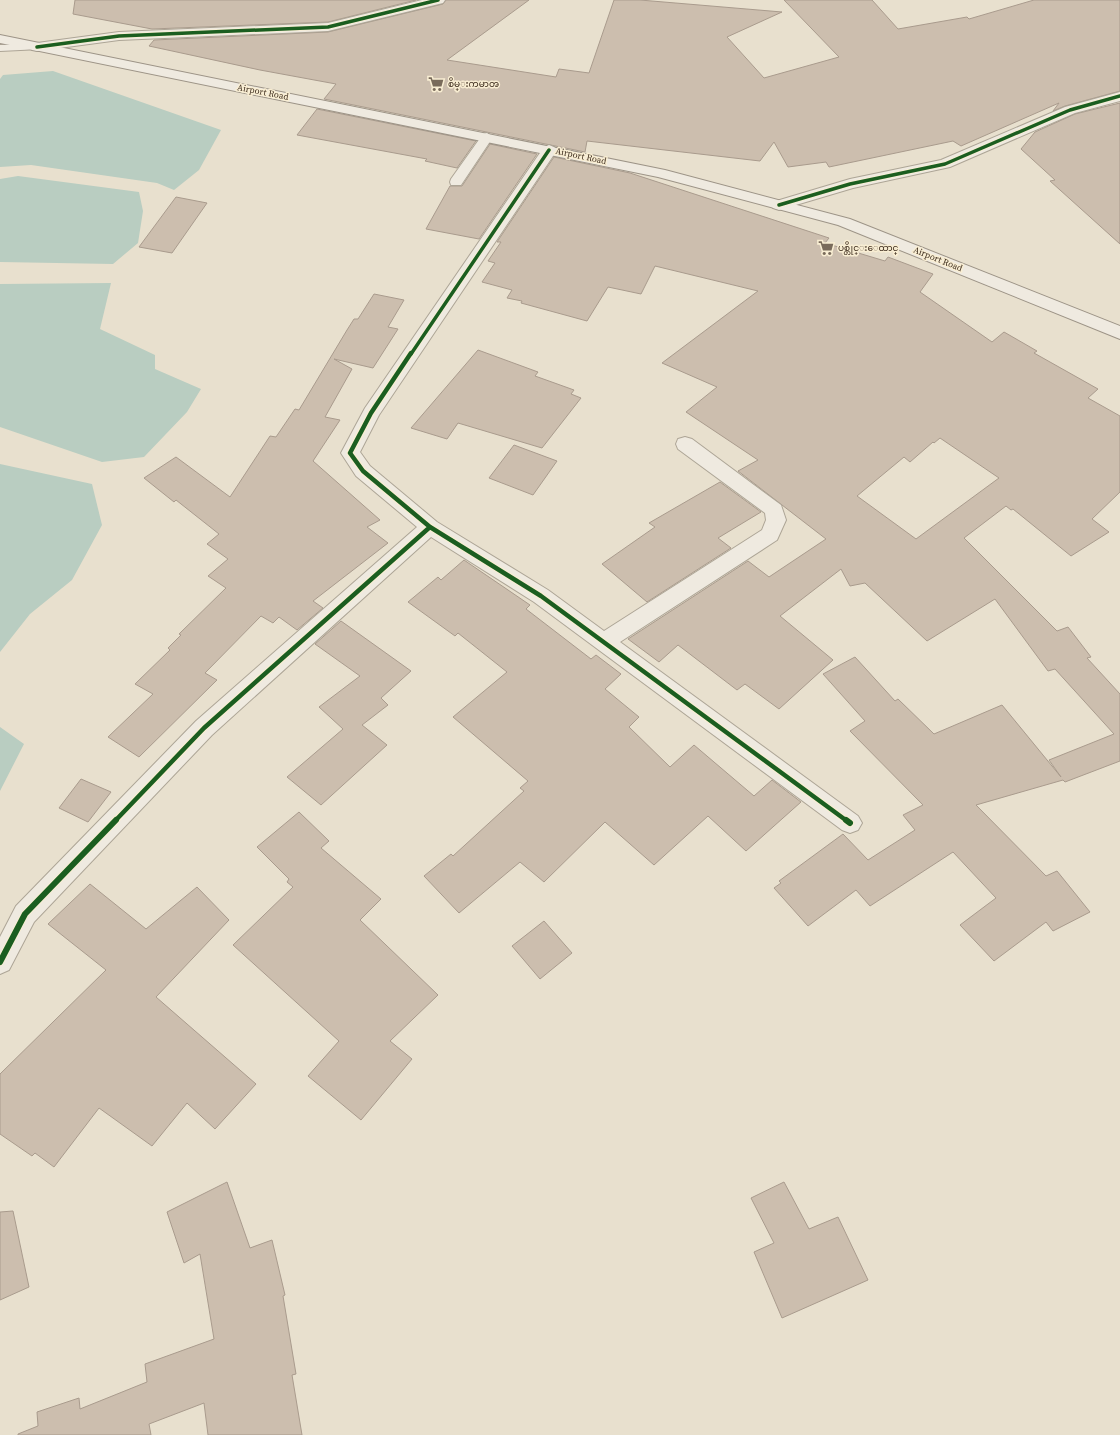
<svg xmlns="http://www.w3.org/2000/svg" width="1120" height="1435" font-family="'Source Serif 4','Noto Sans Myanmar',serif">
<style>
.water{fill:#b9cdc1}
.building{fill:#ccbeae;stroke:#a99b8d;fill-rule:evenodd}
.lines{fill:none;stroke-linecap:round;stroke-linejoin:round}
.service-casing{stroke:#ada596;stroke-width:2}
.minor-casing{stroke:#ada596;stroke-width:2}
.secondary-casing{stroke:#9d9487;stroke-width:2}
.service{fill:#efeae0;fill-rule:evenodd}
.minor{fill:#efeae0;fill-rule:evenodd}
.secondary{fill:#efeae0;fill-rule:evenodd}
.cycleway-far2-casing{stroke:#f9eed3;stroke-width:5}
.cycleway-far1-casing{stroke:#f9eed3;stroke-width:7}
.cycleway-casing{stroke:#f9eed3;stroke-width:8}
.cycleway-far2{stroke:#1b5e20;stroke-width:3.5}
.cycleway-far1{stroke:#1b5e20;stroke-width:4.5}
.cycleway{stroke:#1b5e20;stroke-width:6}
.labels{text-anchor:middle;stroke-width:3;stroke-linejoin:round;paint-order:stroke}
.far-poi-label{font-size:9px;fill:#3d2c1d;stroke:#f9eed3;text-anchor:start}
.far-street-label{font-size:9px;fill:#3d2c1d;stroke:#f9eed3}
</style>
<rect width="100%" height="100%" fill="#e8e0ce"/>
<path class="water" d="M53,71L221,130L199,170L174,190L157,183L31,165L0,167V79L3,75Z
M18,176L139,192L143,211L138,243L113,264L0,262V179Z
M111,283L100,329L155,355V369L201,389L187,412L144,457L102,462L0,427V284Z
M0,464L92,484L102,525L72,580L30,614L0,652Z
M0,727L24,744L0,791Z"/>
<path class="building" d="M75,0H416L328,22L152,29L73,14Z
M446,0H529L447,60L556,77L559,69L589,73L614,0H640L782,12L727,37L764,78L839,57L784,0H872L898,29L967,17L969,19L1034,0H1120V91L1065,106L1053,111L1059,103L961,146L953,141L829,167L826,162L788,167L774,142L760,161L587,141L585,152L324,99L336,84L260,70L149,46L154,40L328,32L443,4Z
M1120,103V244L1050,181L1055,180L1021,149L1035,132L1075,114Z
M317,109L476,141L457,168L425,161L427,159L297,135Z
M490,144L537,154L479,239L426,229L450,186H462Z
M554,157L630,173L829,238L825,243L885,261L888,257L933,274L920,292L992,342L1004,332L1037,351L1034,353L1098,389L1088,398L1120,416V492L1092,519L1109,532L1071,556L1013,509L1011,510L1006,506L964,538L1057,631L1068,627L1091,657L1087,658L1120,694V761L1065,782L1063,780L976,805L1046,876L1057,871L1090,912L1053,931L1046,922L994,961L960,925L996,898L953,852L870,906L856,890L808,926L774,888L781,883L779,881L843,834L868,860L915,830L903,815L923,805L850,731L865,721L823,674L855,657L895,701L898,699L934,734L1002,705L1061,777L1049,760L1114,734L1055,669L1048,671L995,599L927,641L865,583L850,586L841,569L780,616L833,660L779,709L745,684L737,690L678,645L659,662L628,639L748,561L769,577L826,539L738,471L758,460L686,412L717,387L662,363L758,291L655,266L641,294L608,287L587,321L521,303L522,301L507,298L512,290L482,282L495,263L488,261L501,242H497ZM940,438L999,478L916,539L857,496L904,457L910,462L933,442L934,443Z
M176,197L207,203L172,253L139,247Z
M374,294L404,300L388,327L398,329L373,368L334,359L352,369L325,417L340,420L313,461L380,520L367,527L388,543L313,601L323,608L297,630L279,617L273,623L261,616L205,673L217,680L139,757L108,737L153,694L135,684L170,650L168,648L181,635L179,634L226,588L208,576L228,559L207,544L219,534L176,500L174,502L144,478L176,457L230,497L270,436L276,437L295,409L299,410L347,330L354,319H358Z
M478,350L538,372L535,376L574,390L571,394L581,398L542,448L458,423L447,439L411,428Z
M514,445L557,461L533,495L489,478Z
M720,482L761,512L718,538L731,548L647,602L602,564L655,527L649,523Z
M464,560L530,605L526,609L591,659L596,655L621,674L605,689L639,717L629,727L670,767L694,745L754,796L772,780L801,802L746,851L708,816L654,865L605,822L544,882L520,862L459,913L424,876L451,854L453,856L524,791L520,788L528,781L453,717L507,672L458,633L455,636L408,602L438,577L441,580Z
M341,621L411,671L381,698L388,705L362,725L387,745L321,805L287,777L343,729L319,707L360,676L315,644Z
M81,779L111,792L88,822L59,808Z
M299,812L329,841L321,848L381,899L360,920L438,995L390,1041L412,1059L361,1120L308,1076L339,1041L233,945L293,887L287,882L289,879L257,847Z
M90,884L146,929L197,887L229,920L156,997L256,1084L215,1129L187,1103L152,1146L99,1108L54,1167L35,1153L32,1156L0,1134V1074L106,970L48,924Z
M544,921L572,953L540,979L512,946Z
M227,1182L250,1248L272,1240L285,1295L283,1296L296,1374L292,1375L302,1435H208L204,1403L149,1424L151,1435H18V1434L38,1426L37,1412L79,1398L80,1409L147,1382L145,1364L214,1339L200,1254L184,1263L167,1212Z
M784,1182L809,1229L838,1217L868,1280L782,1318L754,1252L774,1243L751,1198Z
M13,1211L29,1287L0,1300V1212Z"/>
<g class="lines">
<defs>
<path id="service" d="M37,44L41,45L43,47L41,49L0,51V45Z
M487,133L493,137L461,185H451L450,182L451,179L483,134Z"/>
<path id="minor" d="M422,0H445L443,3L328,31L119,40L37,51L32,50L30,47L32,44L37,43L119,32L328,23Z
M1120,92V101L1075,113L950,167L853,188L779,210L773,208L771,205L773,202L850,179L941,160L1065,107Z
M549,145L554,147L557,150L379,415L360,452L370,466L437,522L548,590L604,631L762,530L766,520L765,513L678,449L676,444L678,439L685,437L692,439L781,505L786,520L777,540L620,642L858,816L862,823L858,830L850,833L842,830L534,602L431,537L212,735L34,922L9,970L0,974V937L16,906L196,721L417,527L356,476L341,453L365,408L544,147Z"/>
<path id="secondary" d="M0,35L665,170L850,219L1120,326V339L838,225L658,177L0,43Z"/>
</defs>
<use href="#service" class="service-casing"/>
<use href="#minor" class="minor-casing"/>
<use href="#secondary" class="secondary-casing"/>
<use href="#service" class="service"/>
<use href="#minor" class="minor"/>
<use href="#secondary" class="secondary"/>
<defs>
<path id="cycleway-far2" d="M37,47L119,36L328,27L438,0
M779,205L850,184L945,164L1070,110L1120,96
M411,354L549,150"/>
<path id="cycleway-far1" d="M411,353L371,413L350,453L363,471L430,527L541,596L847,821
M115,821L204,728L430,527"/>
<path id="cycleway" d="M846,820L850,823
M0,962L25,914L116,820"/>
</defs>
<use href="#cycleway-far2" class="cycleway-far2-casing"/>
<use href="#cycleway-far1" class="cycleway-far1-casing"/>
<use href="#cycleway" class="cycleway-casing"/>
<use href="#cycleway-far2" class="cycleway-far2"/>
<use href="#cycleway-far1" class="cycleway-far1"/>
<use href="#cycleway" class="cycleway"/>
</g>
<defs>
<symbol id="supermarket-bare" viewBox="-9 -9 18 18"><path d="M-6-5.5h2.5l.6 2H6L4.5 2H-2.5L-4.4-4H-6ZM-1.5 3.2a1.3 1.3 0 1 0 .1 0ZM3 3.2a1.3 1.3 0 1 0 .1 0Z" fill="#796b5b" stroke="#f9eed3" stroke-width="2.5" paint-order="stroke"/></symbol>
</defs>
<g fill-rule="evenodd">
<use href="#supermarket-bare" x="425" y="73" width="22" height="22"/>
<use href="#supermarket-bare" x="815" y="237" width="22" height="22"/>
</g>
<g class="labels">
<g class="far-poi-label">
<text x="448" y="87">စိမ္းကမာၻ</text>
<text x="838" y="251">ပစ္တိုင္းေထာင္</text>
</g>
<g class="far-street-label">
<text transform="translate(263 92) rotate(11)" y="3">Airport Road</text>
<text transform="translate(581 156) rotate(12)" y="3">Airport Road</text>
<text transform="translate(938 259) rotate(22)" y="3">Airport Road</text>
</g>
</g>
</svg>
